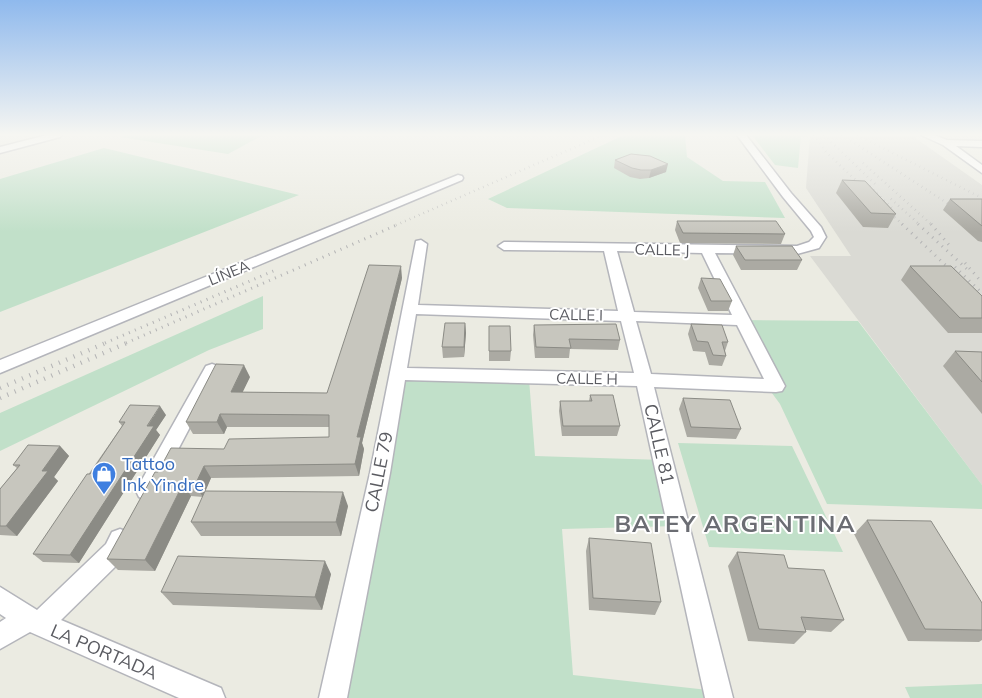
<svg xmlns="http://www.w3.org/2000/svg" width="982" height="698" font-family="Mulish,sans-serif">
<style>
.industrial{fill:#dadad4}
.green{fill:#c1e0c9}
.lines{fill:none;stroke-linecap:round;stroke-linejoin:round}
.minor-casing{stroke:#b4b5bb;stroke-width:3}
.minor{fill:#fff;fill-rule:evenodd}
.rail-far2{stroke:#b4b4b5;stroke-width:2.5;stroke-dasharray:0.5 4.5;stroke-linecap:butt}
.rail-far1{stroke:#b4b4b5;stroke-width:3;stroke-dasharray:1 5.5;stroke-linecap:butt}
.rail{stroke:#b4b4b5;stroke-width:4.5;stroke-dasharray:1 7;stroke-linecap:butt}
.wall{fill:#abaaa3}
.shaded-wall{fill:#8b8b85}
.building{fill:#c7c6be;stroke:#8b8b85}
.labels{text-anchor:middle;stroke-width:4;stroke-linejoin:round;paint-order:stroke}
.street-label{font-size:15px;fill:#5a5b61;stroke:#fff}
.near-street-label{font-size:18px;fill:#5a5b61;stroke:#fff}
.near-shop-label{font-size:18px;fill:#366cbe;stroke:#fff;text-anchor:start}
.near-district-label{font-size:24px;font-weight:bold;letter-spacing:1px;fill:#6b6d73;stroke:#fff}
</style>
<rect width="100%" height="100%" fill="#ebebe2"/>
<path class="industrial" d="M810,135H911L982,185V485L810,256H851L806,188Z"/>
<path class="green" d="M125,135H263L228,154L120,137Z
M624,135H685L687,157L723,181L765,182L785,218L507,208L488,199Z
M752,135H801L798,168L775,165Z
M104,148L299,195L0,312V179Z
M263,296V329L209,350L0,451V413Z
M742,320L858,321L982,485V509L827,504L780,404L766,385L775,386Z
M397,374L529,379L535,456L663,460L677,526L562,529L573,675L717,691L718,698H333Z
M678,443L792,446L843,552L709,547Z
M982,684V698H910L905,687Z"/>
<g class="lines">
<defs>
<path id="minor" d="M47,135H62L60,137L0,153V147Z
M737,135H746L791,193L821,227L826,237L819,248L797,254L715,253L785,386L782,391L776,392L654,387L733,698H705L637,386L405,380L390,473L347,698H319L370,473L416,241L421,240L427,244L418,305L618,311L604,251L504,250L498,246L504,242L797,246L809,242L814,237L811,231L783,197ZM617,251L702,253L732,315L634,312ZM416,314L621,321L634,373L407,368ZM636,321L737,325L764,379L651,374Z
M921,135H934L947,140L982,141V147L956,146L982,165V173L943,145Z
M458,175L462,176L463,178L462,180L0,373V360Z
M212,364L218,366L220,370L153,497L146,500L139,497L136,491L139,485L206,366Z
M120,529L128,532L131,539L122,560L61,620L221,688L225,698H179L30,632L0,649V622L6,618L0,614V587L37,610L106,544L112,532Z"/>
</defs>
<use href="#minor" class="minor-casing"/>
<use href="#minor" class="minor"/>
<path class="rail-far2" d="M814,135L826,152L866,190
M824,135L876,185
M842,135L950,205
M857,135L982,198
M863,163L932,225
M866,183L893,209
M891,199L920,225
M884,207L903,225
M396,225L603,135"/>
<path class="rail-far1" d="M902,224L957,276
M918,224L968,270
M931,224L950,246
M965,263L979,279
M955,267L982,293
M105,343L278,269
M126,343L399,224"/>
<path class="rail" d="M0,388L108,342
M0,398L129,342"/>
</g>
<path class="wall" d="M615,160L666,172L649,178L640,179L630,177L614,168Z
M842,180L896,214L888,228L863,227L836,193Z
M950,199H982V242L978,241L943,210Z
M677,221L785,234L781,244L680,243L675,230Z
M736,246L802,260L797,270H741L733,255Z
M910,266L982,296V333H948L901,280Z
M402,278L362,443L364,449L359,476L211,478L205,491L348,506L341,536H201L191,522L203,497L191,496L155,571L118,570L107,559L158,472L224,449L329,437V427H227L224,434H193L186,422L250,377L242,392L327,393Z
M701,278L732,301L728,311H708L698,288Z
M465,323L466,333L464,357L443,358L442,347Z
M691,324L728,342L725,351L726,356L722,366L709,365L705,352L693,351L688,334Z
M534,325L620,340L618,350L570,349L569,358H535L533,335Z
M489,326L511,351L510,361H489Z
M955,351L982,352V414L943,366Z
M590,395L620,426L617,436H562L559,411L560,401H589Z
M683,398L741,429L736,439L687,437L679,409Z
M166,415L156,430L160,435L79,563L43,562L33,554L122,426L119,422Z
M60,446L69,456L54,477L58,481L17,536L0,535V489L17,468L13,465Z
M867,520L982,603V640L979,642L908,641L854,534Z
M589,538L661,602L655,615L589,610L586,551Z
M737,552L788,568L844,620L831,632L806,630V632L794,644L748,641L728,566Z
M331,574L322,610L173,605L161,592Z"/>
<path class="shaded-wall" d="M668,164L666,172L649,178L651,170Z
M401,266L402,278L362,443L364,449L359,476L355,464L357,437Z
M465,323L466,333L464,357V347Z
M244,365L250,377L237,404L231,392Z
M160,406L166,415L156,430L160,435L79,563L70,555Z
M220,414L227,427L224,434L217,422Z
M60,446L69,456L54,477L58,481L17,536L6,526L42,471Z
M204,466L211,478L203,497L195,485Z
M183,484L191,496L155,571L145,560Z
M343,492L348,506L341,536L336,522Z
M325,561L331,574L322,610L315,597Z"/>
<path class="building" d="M631,154L650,156L668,164L651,170H641L632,168L615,160Z
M842,180L865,181L896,214L871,213Z
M950,199H982V226Z
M677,221H776L785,234L683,233Z
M736,246H792L802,260H745Z
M369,265L401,266L357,437H361L355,464L204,466L195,485L183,484L145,560L107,559L155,472H158L171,448L224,449L229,439L329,437V415L220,414L217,422H186L216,364L244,365L231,392L327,393Z
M910,266H951L982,296V318H960Z
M701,278L720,279L732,301H711Z
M445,323H465L464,347H442Z
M616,324L620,340L569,339L571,348L536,347L534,325Z
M691,324L722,325L728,342H722L726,356L713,355L708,342L697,341Z
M489,326H510L511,351H489Z
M955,351L982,352V382Z
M590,395H613L620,426H563L560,401H592Z
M683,398L730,400L741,429L691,427Z
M130,405L160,406L147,426H154L70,555L33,554L87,474H90L125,422H119Z
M28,445L60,446L42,471H48L6,526H0V489L20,465H13Z
M205,491L343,492L336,522H191Z
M867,520L931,521L982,603V630L925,629Z
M589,538L651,543L661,602L593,598Z
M737,552L784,555L788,568L824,570L844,620L801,617L806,632L759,629Z
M178,556L325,561L315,597L161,592Z"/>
<linearGradient id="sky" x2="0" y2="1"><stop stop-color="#8fb9ed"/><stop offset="0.58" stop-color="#f6f6f2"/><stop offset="1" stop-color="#f6f6f2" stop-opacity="0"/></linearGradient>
<rect width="982" height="232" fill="url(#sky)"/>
<defs>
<symbol id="shop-pin" viewBox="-11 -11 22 30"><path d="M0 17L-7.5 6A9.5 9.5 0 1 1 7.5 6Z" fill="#3f7fe0" stroke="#fff"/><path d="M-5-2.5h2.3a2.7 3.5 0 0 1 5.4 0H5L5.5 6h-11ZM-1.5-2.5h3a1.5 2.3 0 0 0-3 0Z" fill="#fff"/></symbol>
</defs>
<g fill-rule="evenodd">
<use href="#shop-pin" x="90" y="460" width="28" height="38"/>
</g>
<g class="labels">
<g class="street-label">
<text transform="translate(662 250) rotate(1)" y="5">CALLE J</text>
<text transform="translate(229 273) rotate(-22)" y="5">LÍNEA</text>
<text transform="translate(576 315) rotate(1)" y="5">CALLE I</text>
<text transform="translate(587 379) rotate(1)" y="5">CALLE H</text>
</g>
<g class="near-street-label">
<text transform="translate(659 444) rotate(77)" y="6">CALLE 81</text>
<text transform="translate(379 472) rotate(-79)" y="6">CALLE 79</text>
<text transform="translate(104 652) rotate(23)" y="6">LA PORTADA</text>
</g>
<g class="near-shop-label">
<text x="122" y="470">Tattoo<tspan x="122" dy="21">Ink Yindre</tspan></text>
</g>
<g class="near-district-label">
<text x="735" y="532">BATEY ARGENTINA</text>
</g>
</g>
</svg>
